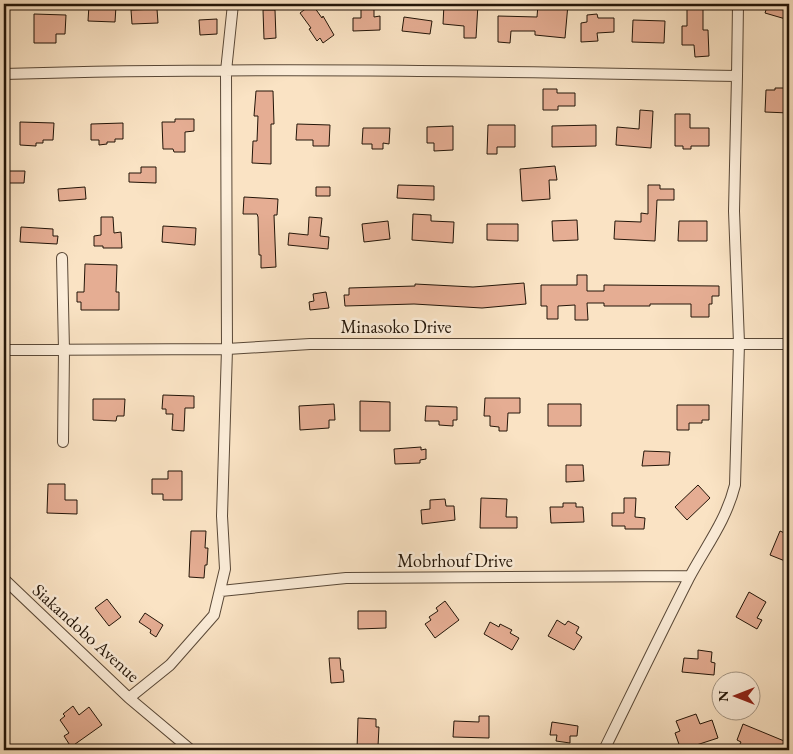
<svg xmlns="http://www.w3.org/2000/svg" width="793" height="754" font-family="'EB Garamond',serif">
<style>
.building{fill:#e5ad93;stroke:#231508}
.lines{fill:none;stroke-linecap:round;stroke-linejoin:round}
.minor-casing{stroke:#594837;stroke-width:12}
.minor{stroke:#fcedd9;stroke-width:10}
.labels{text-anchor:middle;stroke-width:5;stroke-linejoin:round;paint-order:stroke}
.street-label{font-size:18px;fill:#231508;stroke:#fcedd9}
</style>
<rect width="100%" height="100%" fill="#fae3c4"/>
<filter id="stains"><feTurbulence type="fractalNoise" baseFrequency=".004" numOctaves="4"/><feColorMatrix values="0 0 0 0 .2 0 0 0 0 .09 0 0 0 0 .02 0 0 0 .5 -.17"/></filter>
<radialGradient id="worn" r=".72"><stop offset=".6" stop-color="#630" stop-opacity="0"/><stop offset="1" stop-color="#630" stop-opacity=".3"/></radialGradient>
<path class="building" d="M312,4L322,18L323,16L334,35L323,43L320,38L317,41L309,29L311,28L300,13Z
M361,4H374V17L380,16V30L353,31V18H361Z
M444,4H478L476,38H464V26L443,24Z
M538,4H568L565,38L535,35V31H511L510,43L498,42V16L537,17Z
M768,4L789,5V20L765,13Z
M89,5L116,6L115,22L88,21Z
M687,6H703V30H708L709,56L695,57L694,45H682V26H687Z
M157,9L158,23L132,24L131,10Z
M263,10H275L276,38L264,39Z
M34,14L66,15L65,34H56V43H34Z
M597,14L598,18H614V32L597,33L598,41L581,42V23L587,22V15Z
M404,17L432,21L430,34L402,31Z
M217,19V34L200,35L199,20Z
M633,20L665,21L664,43L632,42Z
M775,88H788V92H789V113L765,112L766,90H775Z
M543,89H557V93H575V106H558V110H543Z
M256,91H273L274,124H271V164L252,163L253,141H257L258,116H254Z
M640,110L653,111L651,148L616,145L617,127L639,129Z
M675,114H690V128H709V146H691V149H683V146H675Z
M175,119H194V131L185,132V152H174L173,149H163L162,122H175Z
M20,122L54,123L53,140H43V143H36V146L20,145Z
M123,123V139H115V142H107V144L99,145V140H91V124Z
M297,124L330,125L329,146H313V140H296Z
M488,125H515V147H497V154H487Z
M596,125V146L552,147V126Z
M453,126V150L434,151V143H427V127Z
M363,128H390L389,144L383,143V149H372V144H362Z
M555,166L557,180H549L550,199L522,201L520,169Z
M141,167H156V183L129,182V173H141Z
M7,171H25L24,183H4V172Z
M398,185L434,186V200L397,198Z
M648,185H660V189H674V200H657L655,241L614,239L615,221L641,222V213L648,214Z
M85,187L86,199L59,201L58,189Z
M316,187H330V196H316Z
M244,197L278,199L277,215H274L276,267L261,268V255H259L258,217L257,214H243Z
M413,214L431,215V221L454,222L453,243L412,240Z
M101,217H113L114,233L121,232L122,248H103V246H94V236L101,235Z
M309,217L322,218L320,236L329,237L328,249L288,245L289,233L308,235Z
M577,220L578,240L553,241L552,221Z
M388,221L390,239L364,242L362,224Z
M679,221H707V241H678Z
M487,224H518V241L487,240Z
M163,226L196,228L195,245L162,242Z
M21,227L53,229V236H58L57,244L20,242Z
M85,264L117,265L116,292H119V310H81V302H77V292H84Z
M577,275H587V291H604V285L719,286V296H712V304H709V317H691V304H650V306H604V303H587L588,320H575V305L558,306V319H547V306H541V285H577Z
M524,283L526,304L482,308L414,304L345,306L344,295H349V288L415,286V284L473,287Z
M326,292L329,308L310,310L309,302L314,301L313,294Z
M163,395L194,396V408H185L184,431L172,430L173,414H166V409H162Z
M485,398H520V413H508L507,431H499V427L490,426V416H484Z
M93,399H125L124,416H117L116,421L93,420Z
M360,401L390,402V431H360Z
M334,404L335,420H329V428L300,430L299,406Z
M548,404H581V426H548Z
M677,405H709V420H702V423H689V430H677Z
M426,406L457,407V420H453V426L439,425V421H425Z
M421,447V450L426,449V459L420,460V463L395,464L394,449Z
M644,451L670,452L669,465L642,466Z
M566,465H583L584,481L566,482Z
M168,471H182V500H163V494H152V479H168Z
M48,484H65V500H77V514L47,513Z
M698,485L710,498L687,520L675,507Z
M481,498L507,499L506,517H517V528H480Z
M624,498H636L635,517L645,518L644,529H625V526H612V513H624Z
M445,499L446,506H454L455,520L422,524L421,510L430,509V500Z
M563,503H576V507H583L584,522L551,523L550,507H563Z
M191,531H206L205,548H208L207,565H205L204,578L189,577Z
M780,531L789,535V551L785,561L770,555Z
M749,592L766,602L757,618L762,620L757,629L736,617Z
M107,599L121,617L109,626L95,608Z
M445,601L459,620L435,638L425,624L431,620L429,617L438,611L436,608Z
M358,611H386V628L358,629Z
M145,613L163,625L156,637L150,633L151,630L139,622Z
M557,620L565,625L568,621L579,627L576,633L582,637L574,650L548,636Z
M490,622L499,627L500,624L512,630L510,633L519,638L512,650L484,634Z
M698,650L712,652L711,662L715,663L714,675L682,672L684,658L698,659Z
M329,658H340L341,670H343L344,682L331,683Z
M73,706L79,715L89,707L102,725L71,747L64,736L69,733L60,720L65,716L63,714Z
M696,714L700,724L712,720L718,738L681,750L675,733L680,731L676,721Z
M479,716H489V738L453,737L454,721L479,722Z
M358,718L376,719V727H379L378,746H375V750H357Z
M552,722L578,726L577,736H570V743L556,741L557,735H550Z
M743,724L789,743V750H766L756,746L754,750H743L738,748L741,742L737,740Z"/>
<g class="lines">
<defs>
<path id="minor" d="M4,74C248,67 492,71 737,76L734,211L739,343L735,485C726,521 706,546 689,578C660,635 632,693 604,750
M737,76L738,4
M62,258L64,350L63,442
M4,350L227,349L310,344H789
M4,579L129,698L170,665L214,615L225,569L222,516L227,349L226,71L233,4
M221,591L346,578L690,576
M129,698L191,750"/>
</defs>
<use href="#minor" class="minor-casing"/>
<use href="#minor" class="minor"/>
</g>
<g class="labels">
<g class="street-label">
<text x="396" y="333">Minasoko Drive</text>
<text x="455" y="567">Mobrhouf Drive</text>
<text transform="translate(86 633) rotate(42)" y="6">Siakandobo Avenue</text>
</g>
</g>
<rect width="793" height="754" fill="none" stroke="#fae3c4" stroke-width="20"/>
<rect x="5" y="5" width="783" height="744" fill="none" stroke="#231508" stroke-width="2.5"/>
<rect x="10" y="10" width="773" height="734" fill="none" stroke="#231508"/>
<g transform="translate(736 696) rotate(270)"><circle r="24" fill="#fcedd9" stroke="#a59785"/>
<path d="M0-4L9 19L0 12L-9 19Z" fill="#8f2418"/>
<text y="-8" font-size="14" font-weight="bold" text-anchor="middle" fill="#231508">N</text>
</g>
<rect width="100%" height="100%" filter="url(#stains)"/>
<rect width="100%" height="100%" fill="url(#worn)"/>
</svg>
